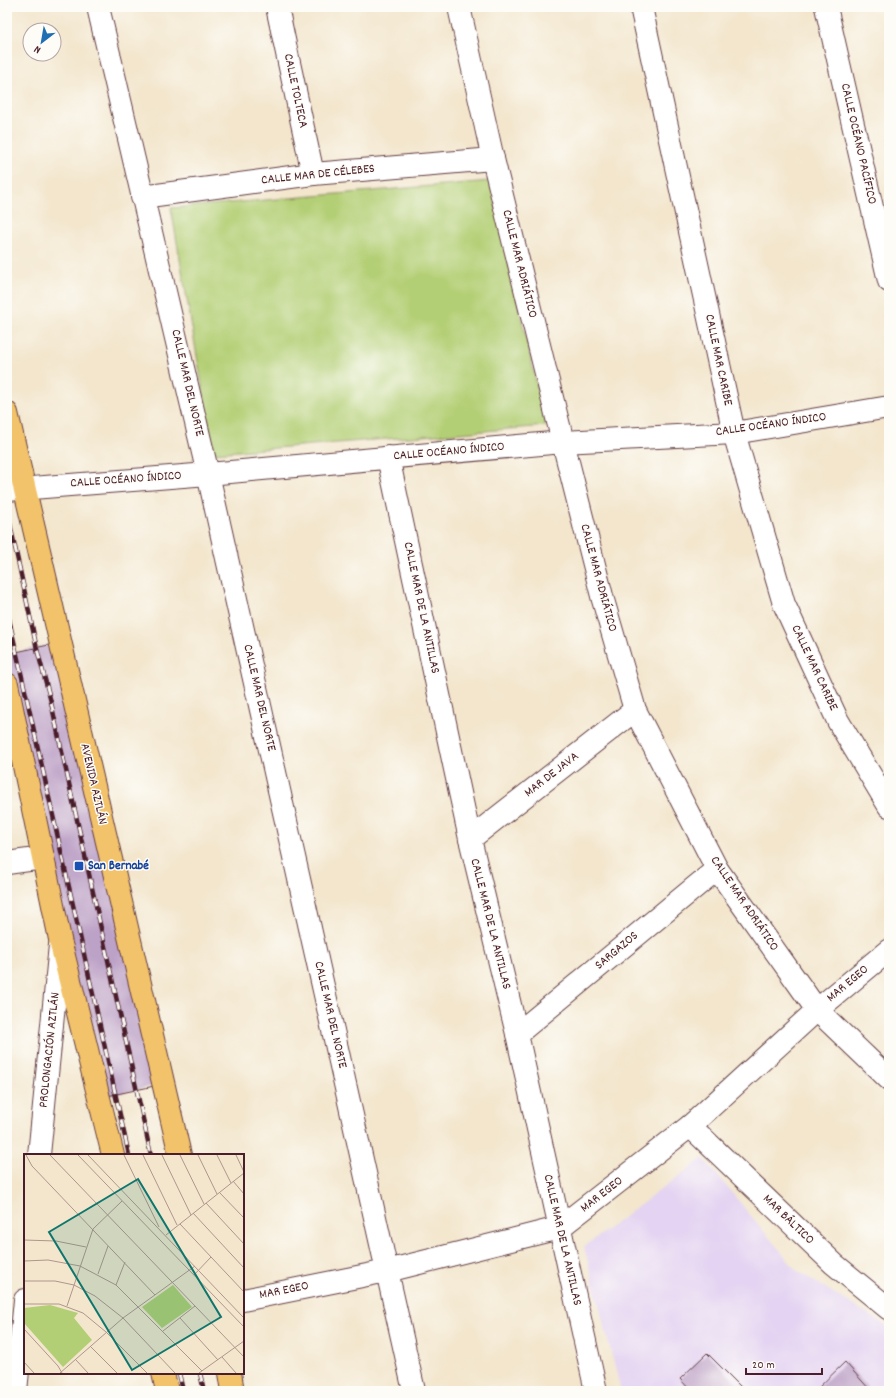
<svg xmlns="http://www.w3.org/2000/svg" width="896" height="1398" font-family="Dekko,sans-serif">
	<rect width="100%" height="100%" fill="#fdfcf7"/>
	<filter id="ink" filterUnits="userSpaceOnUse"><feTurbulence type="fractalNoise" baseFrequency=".025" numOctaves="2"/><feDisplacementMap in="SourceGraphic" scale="8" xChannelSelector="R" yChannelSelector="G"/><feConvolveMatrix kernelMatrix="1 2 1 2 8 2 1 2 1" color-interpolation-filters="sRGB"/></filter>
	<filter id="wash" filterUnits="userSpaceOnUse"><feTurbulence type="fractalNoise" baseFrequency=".012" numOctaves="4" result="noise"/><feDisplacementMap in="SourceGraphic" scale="16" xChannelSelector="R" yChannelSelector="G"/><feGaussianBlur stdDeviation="0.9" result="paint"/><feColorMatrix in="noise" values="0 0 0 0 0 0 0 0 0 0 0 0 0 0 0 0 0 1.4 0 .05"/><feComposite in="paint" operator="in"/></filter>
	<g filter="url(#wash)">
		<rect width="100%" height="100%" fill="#f3e6cd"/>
		<path fill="#e4d3f2" d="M703 1158 796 1270 889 1327V1391H621L584 1247Z"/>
		<path fill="#b3cf75" stroke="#7e7750" d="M490 181 546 426 214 453 171 208Z"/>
		<g id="blocks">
			<g fill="#bda2c7">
				<path d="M58 643 159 1085 93 1099 7 721V654Z"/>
				<path d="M707 1353 745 1391H691L680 1379Z"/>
				<path d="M845 1362 871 1391H815Z"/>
			</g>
		</g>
	</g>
	<g filter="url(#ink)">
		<use href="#blocks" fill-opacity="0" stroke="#633d43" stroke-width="1"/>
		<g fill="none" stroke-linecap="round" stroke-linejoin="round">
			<g stroke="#633d43" stroke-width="24">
				<g id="minor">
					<path d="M98 7 208 474 414 1391"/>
					<path d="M277 7 313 174"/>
					<path d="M459 7 493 159 563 442 603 600 635 710 717 869 817 1010 889 1079"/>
					<path d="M641 7 734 433 784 604 838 721 889 806"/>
					<path d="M826 7 889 281"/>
					<path d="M142 197 313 174 493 159"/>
					<path d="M388 457 470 839 517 1034 596 1391"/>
					<path d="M7 490 208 474 563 442 734 433 889 407"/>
					<path d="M470 839 635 710"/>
					<path d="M7 863 43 858"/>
					<path d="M517 1034 717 869"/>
					<path d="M690 1126 834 1264 889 1309"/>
					<path d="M39 1155 60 945"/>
					<path d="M243 1300 387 1271 559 1228 690 1126 817 1010 889 950"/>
					<path d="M16 1391 25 1300"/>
				</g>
			</g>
			<g stroke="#633d43" stroke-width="24">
				<g id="major">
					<path d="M7 413 180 1155"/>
					<path d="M7 684 61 944 113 1155"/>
					<path d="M163 1373 167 1391"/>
					<path d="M230 1373 233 1391"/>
				</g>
			</g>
			<use href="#minor" stroke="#fff" stroke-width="22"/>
			<use href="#major" stroke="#f2c36a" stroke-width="22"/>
			<g stroke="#4a1f2b" stroke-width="4.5">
				<g id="rail">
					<path d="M7 510 37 649 51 702 151 1155"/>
					<path d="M7 610 129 1155"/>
					<path d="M179 1373 183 1391"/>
					<path d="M200 1373 204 1391"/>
				</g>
			</g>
			<use href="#rail" stroke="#fdfcf7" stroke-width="3" stroke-dasharray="9" stroke-linecap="butt"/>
		</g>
	</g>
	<rect fill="#1a4fb4" stroke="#fdfcf7" stroke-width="1.5" x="74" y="861" width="10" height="10" rx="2"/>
	<g text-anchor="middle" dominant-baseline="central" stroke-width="3" stroke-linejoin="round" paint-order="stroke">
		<g font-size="13" fill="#4a1f2b" stroke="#fdfcf7">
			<text transform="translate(295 91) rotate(78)">CALLE TOLTECA</text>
			<text transform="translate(858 144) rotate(77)">CALLE OCÉANO PACÍFICO</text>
			<text transform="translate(318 175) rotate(-6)">CALLE MAR DE CÉLEBES</text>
			<text transform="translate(519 264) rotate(76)">CALLE MAR ADRIÁTICO</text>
			<text transform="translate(718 360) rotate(78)">CALLE MAR CARIBE</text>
			<text transform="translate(187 383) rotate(77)">CALLE MAR DEL NORTE</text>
			<text transform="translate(771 425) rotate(-8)">CALLE OCÉANO ÍNDICO</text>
			<text transform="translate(449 452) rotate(-5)">CALLE OCÉANO ÍNDICO</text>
			<text transform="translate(126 480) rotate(-4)">CALLE OCÉANO ÍNDICO</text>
			<text transform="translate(598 578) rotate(75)">CALLE MAR ADRIÁTICO</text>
			<text transform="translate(421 608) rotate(78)">CALLE MAR DE LA ANTILLAS</text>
			<text transform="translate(814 668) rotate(65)">CALLE MAR CARIBE</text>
			<text transform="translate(259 698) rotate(77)">CALLE MAR DEL NORTE</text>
			<text transform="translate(552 775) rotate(-38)">MAR DE JAVA</text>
			<text transform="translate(93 784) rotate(77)">AVENIDA AZTLÁN</text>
			<text transform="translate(744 904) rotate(56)">CALLE MAR ADRIÁTICO</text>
			<text transform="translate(490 924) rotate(76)">CALLE MAR DE LA ANTILLAS</text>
			<text transform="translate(617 951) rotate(-40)">SARGAZOS</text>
			<text transform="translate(848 984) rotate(-40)">MAR EGEO</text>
			<text transform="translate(330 1015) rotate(77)">CALLE MAR DEL NORTE</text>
			<text transform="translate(50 1050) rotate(-84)">PROLONGACIÓN AZTLÁN</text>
			<text transform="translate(602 1195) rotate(-38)">MAR EGEO</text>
			<text transform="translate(788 1220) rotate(44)">MAR BÁLTICO</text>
			<text transform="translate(562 1240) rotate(77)">CALLE MAR DE LA ANTILLAS</text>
			<text transform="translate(284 1291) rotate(-11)">MAR EGEO</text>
		</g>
		<g font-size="13" font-weight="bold" fill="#164399" stroke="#fdfcf7" text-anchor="start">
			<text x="88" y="866">San Bernabé</text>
		</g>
	</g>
	<g transform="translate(24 1154)">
		<rect width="220" height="220" fill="#f3e6cd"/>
		<path d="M149 131 168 153 138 174 118 153ZM26 151 54 159 50 164 68 186 39 213 0 169V154Z" fill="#b3cf75"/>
		<path fill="none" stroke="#af968c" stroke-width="1" d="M2 1 8 12 131 141M26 1 220 203M54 1 220 173M64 1 220 164M100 1 135 73M119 1 153 71M138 1 167 61M156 1 180 50M174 1 193 40M193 1 207 29M212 1 220 18M209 27 220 40M195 38 220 64M182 49 220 90M169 59 220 114M156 70 220 138M142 81 220 19M0 86 32 87 62 93M0 107 24 106 56 112 92 131 178 217M74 120 84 92M170 121 187 103M0 127H31L50 131 71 142 99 164 151 219M92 131 101 108M0 150H35L59 159 82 178 123 219M43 152 69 75 98 47M156 164 194 206M0 175 34 212 38 219M139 177 171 152M66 192 93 219M198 203 212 219M52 206 64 219M0 208 10 219M36 219 99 164 171 112M175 219 220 187"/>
		<path fill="#0f766e" fill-opacity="0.15" stroke="#0f766e" stroke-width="2" d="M114 25 197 163 108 216 25 78Z"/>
		<rect width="220" height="220" fill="none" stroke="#4a1f2b" stroke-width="2"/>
	</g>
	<rect width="896" height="1398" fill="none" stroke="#fdfcf7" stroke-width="24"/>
	<g transform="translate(42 42) rotate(211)"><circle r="19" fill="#fdfcf7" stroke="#b5a4a5"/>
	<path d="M0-3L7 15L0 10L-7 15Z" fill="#1f6fb2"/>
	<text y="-6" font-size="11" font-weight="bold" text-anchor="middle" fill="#4a1f2b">N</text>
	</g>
	<path d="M746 1368v6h76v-6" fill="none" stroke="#4a1f2b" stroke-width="2"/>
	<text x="752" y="1368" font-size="12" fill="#4a1f2b" stroke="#fdfcf7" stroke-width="3" paint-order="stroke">20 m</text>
</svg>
